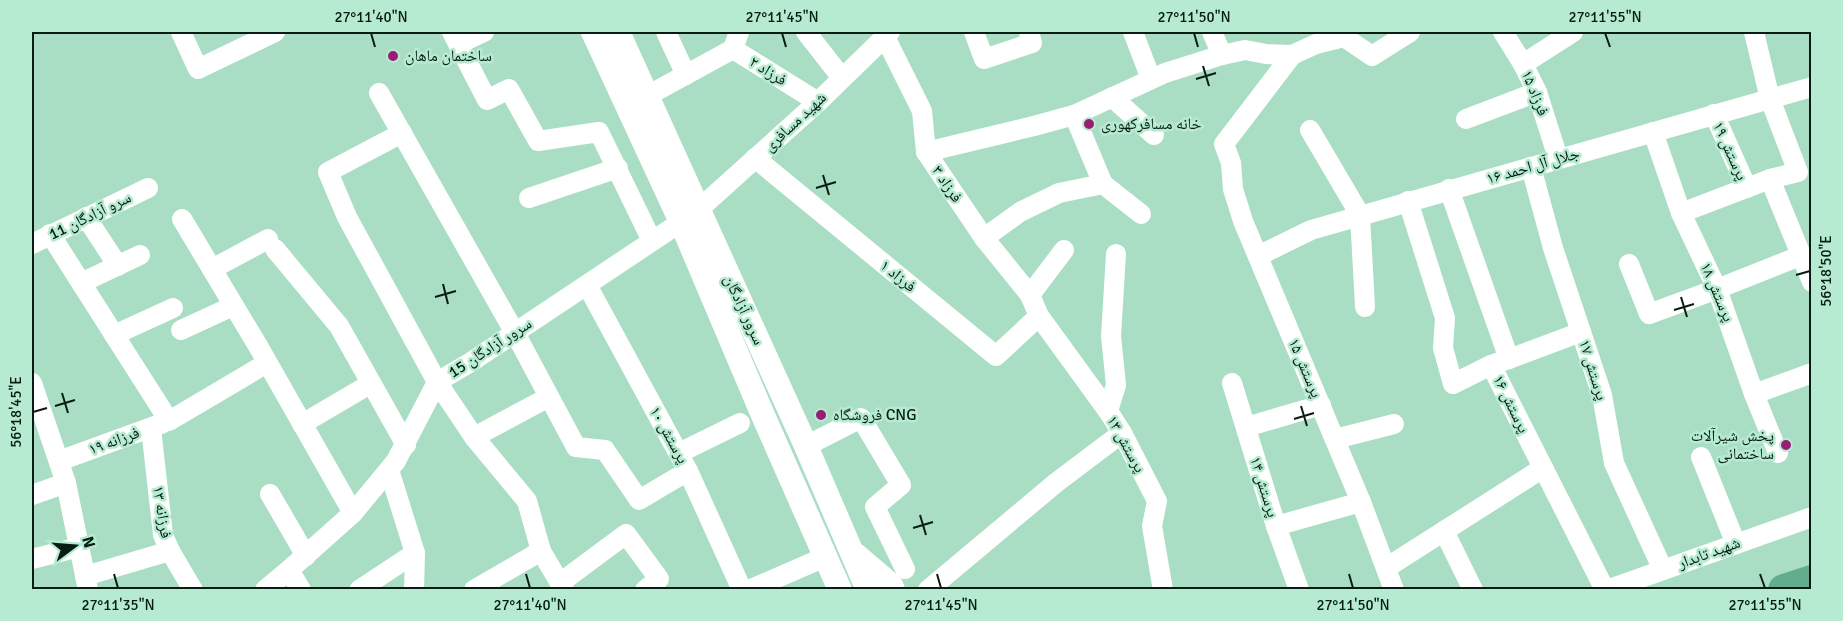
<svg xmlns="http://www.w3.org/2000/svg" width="1843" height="621" font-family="Signika,'Noto Naskh Arabic',sans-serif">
	<rect width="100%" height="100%" fill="#aadec4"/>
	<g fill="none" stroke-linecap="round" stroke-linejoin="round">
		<path stroke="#62ad8b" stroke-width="32" d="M1784 590 1812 581"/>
		<g stroke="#fff" stroke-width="20">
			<path d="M181 32 198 69 275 32"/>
			<path d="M452 32 487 100 509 89 538 141 599 132 652 241"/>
			<path d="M666 32 686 75"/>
			<path d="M739 32 733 49 818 102"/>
			<path d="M806 32 842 78"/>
			<path d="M974 32 984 59 1032 43 1029 32"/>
			<path d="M1133 32 1151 79"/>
			<path d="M1212 32 1222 55"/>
			<path d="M1503 32 1523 64 1537 92 1558 158"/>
			<path d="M885 37 922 111 926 152 984 238 1030 295 1039 316 1108 411 1122 433 1157 501 1152 526 1163 590"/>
			<path d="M458 44 484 32"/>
			<path d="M1292 55 1224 144 1231 163 1233 189 1243 221 1361 502 1394 590"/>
			<path d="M1523 64 1573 32"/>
			<path d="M379 93 515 333 576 447 605 450 639 500 688 471"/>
			<path d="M647 96 733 49"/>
			<path d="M1112 97 1154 135"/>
			<path d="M1714 114 1747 188"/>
			<path d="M1074 115 1103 184 1141 214"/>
			<path d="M1466 119 1537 92"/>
			<path d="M1310 130 1360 215 1365 307"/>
			<path d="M1653 132 1681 213 1717 289 1754 394 1778 453"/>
			<path d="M402 133 328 172 347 217 437 382 474 437 527 501 541 551 564 590"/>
			<path d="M926 152 1034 126 1074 115 1165 73 1222 55 1245 50 1266 54 1292 55 1316 44 1344 37 1372 56 1410 32"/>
			<path d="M755 158 996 356 1039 316"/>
			<path d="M1531 167 1553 248 1602 395 1614 463 1663 570"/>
			<path d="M1770 179 1812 282"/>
			<path d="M1449 189 1509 359 1491 365 1605 590"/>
			<path d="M529 198 618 168"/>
			<path d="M1408 201 1445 318 1443 348 1453 384 1491 365"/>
			<path d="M698 210 818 102 890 32"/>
			<path d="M1681 213 1770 179 1798 172 1770 99 1754 32"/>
			<path d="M86 217 118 266"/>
			<path d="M182 219 258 346 353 513"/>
			<path d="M50 234 169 421 267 363"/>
			<path d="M984 238 1020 212 1059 193 1103 184"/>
			<path d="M32 244 148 188"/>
			<path d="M275 249 339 326 406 445"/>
			<path d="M1258 256 1311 230 1812 87"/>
			<path d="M1629 264 1649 314 1717 289 1800 256"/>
			<path d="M212 269 268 239"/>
			<path d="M81 283 140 255"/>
			<path d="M587 285 688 471 742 590"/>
			<path d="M1030 295 1064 250"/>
			<path d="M181 330 233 306"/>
			<path d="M114 335 173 308"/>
			<path d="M1509 359 1581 332"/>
			<path d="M32 383 66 483 88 590"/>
			<path d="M1232 383 1276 526 1299 590"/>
			<path d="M1754 394 1812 373"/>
			<path d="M1108 411 1116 385 1111 336 1116 254"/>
			<path d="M302 424 370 384"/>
			<path d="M1246 427 1321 405"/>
			<path d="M151 428 163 535 170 551 193 590"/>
			<path d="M474 437 549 397"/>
			<path d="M1335 439 1394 424"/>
			<path d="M806 446 861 418 901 485 875 507 905 569"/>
			<path d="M679 453 740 423"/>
			<path d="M1701 457 1736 544"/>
			<path d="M59 461 163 423"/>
			<path d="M389 470 415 553 414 590"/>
			<path d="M270 494 306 556"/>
			<path d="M32 495 66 483"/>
			<path d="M1276 526 1361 502"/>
			<path d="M1444 531 1473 590"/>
			<path d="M32 559 79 547"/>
			<path d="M1386 568 1543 468"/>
			<path d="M289 570 301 590"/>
			<path d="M85 576 170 551"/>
			<path d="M560 583 626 534 659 579 645 590"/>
			<path d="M265 590 289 570 353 513 396 461 437 382 471 362 681 222"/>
			<path d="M359 590 415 553"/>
			<path d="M474 590 541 551"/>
			<path d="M749 590 825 557"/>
			<path d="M928 590 1057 482 1122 433"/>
			<path d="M1607 590 1812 517"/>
		</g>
		<g stroke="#fff" stroke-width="24">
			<path d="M593 32 681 222 762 413 840 590"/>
			<path d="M618 32 806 446 868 590"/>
			<path d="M856 555 891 585 893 590"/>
		</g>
	</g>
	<path fill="none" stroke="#081c13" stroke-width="2" d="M371 33 375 47M782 33 786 47M1194 33 1198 47M1605 33 1610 47M1203 66 1209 86M1196 79 1216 73M823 175 829 195M816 188 836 182M1796 275 1810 271M443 284 448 304M435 297 456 291M1681 297 1687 317M1674 310 1694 304M62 393 68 413M55 406 75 400M1301 406 1307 426M33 412 47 408M1294 419 1314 413M920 515 926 535M913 528 933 522M114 574 118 588M526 574 530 588M937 574 941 588M1349 574 1353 588M1760 574 1765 588"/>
	<g fill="#991d75" stroke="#b6ebd1" stroke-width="2">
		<circle cx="393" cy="56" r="6"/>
		<circle cx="1089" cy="124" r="6"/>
		<circle cx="821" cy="415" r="6"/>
		<circle cx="1786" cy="445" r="6"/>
	</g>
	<g text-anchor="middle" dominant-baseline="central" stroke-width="5" stroke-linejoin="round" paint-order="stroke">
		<g font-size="16" fill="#081c13" stroke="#b6ebd1" text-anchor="start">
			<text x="405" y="56">ساختمان ماهان</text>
			<text x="1101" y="124">خانه مسافرکهوری</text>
			<text x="833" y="415">فروشگاه CNG</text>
			<text x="1774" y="436" text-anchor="end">پخش شیرآلات<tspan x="1774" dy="18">ساختمانی</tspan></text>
		</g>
		<g font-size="16" fill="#081c13" stroke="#b6ebd1">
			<text transform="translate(768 71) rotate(32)">فرزاد ۲</text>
			<text transform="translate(1535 93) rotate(68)">فرزاد ۱۵</text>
			<text transform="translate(795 122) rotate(-43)">شهید مسافری</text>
			<text transform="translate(1730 151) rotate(66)">پرستش ۱۹</text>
			<text transform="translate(1533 166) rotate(-16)">جلال آل احمد ۱۶</text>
			<text transform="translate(947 184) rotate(56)">فرزاد ۳</text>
			<text transform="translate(90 216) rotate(-26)">سرو آزادگان 11</text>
			<text transform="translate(898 276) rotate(39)">فرزاد ۱</text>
			<text transform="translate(1717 292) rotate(67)">پرستش ۱۸</text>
			<text transform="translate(744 310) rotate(65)">سرور آزادگان</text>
			<text transform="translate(490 348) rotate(-33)">سرور آزادگان 15</text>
			<text transform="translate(1305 368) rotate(67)">پرستش ۱۵</text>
			<text transform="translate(1593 370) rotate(73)">پرستش ۱۷</text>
			<text transform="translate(1511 404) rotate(64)">پرستش ۱۶</text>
			<text transform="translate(669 435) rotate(61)">پرستش ۱۰</text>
			<text transform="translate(114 441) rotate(-20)">فرزانه ۱۹</text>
			<text transform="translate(1126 444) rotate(61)">پرستش ۱۳</text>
			<text transform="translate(1264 487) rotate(73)">پرستش ۱۴</text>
			<text transform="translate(162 512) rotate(81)">فرزانه ۱۳</text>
			<text transform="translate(1709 553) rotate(-20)">شهید تابدار</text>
		</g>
	</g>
	<rect width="1843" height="621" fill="none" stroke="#b6ebd1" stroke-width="66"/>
	<g transform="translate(75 546) rotate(74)" stroke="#b6ebd1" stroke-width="4.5" paint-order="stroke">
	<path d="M0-4.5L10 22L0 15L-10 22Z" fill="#081c13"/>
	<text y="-9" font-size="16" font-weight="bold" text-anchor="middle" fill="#081c13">N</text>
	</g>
	<rect x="33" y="33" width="1777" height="555" fill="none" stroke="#081c13" stroke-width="2"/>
	<g font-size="15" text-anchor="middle" fill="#081c13">
		<text x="371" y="22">27°11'40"N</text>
		<text x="782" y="22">27°11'45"N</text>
		<text x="1194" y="22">27°11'50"N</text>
		<text x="1605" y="22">27°11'55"N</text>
		<text transform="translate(1826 271) rotate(-90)" y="5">56°18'50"E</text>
		<text transform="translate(16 412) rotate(-90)" y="5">56°18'45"E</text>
		<text x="118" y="610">27°11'35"N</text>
		<text x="530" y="610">27°11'40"N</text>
		<text x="941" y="610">27°11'45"N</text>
		<text x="1353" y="610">27°11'50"N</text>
		<text x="1765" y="610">27°11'55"N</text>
	</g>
</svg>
